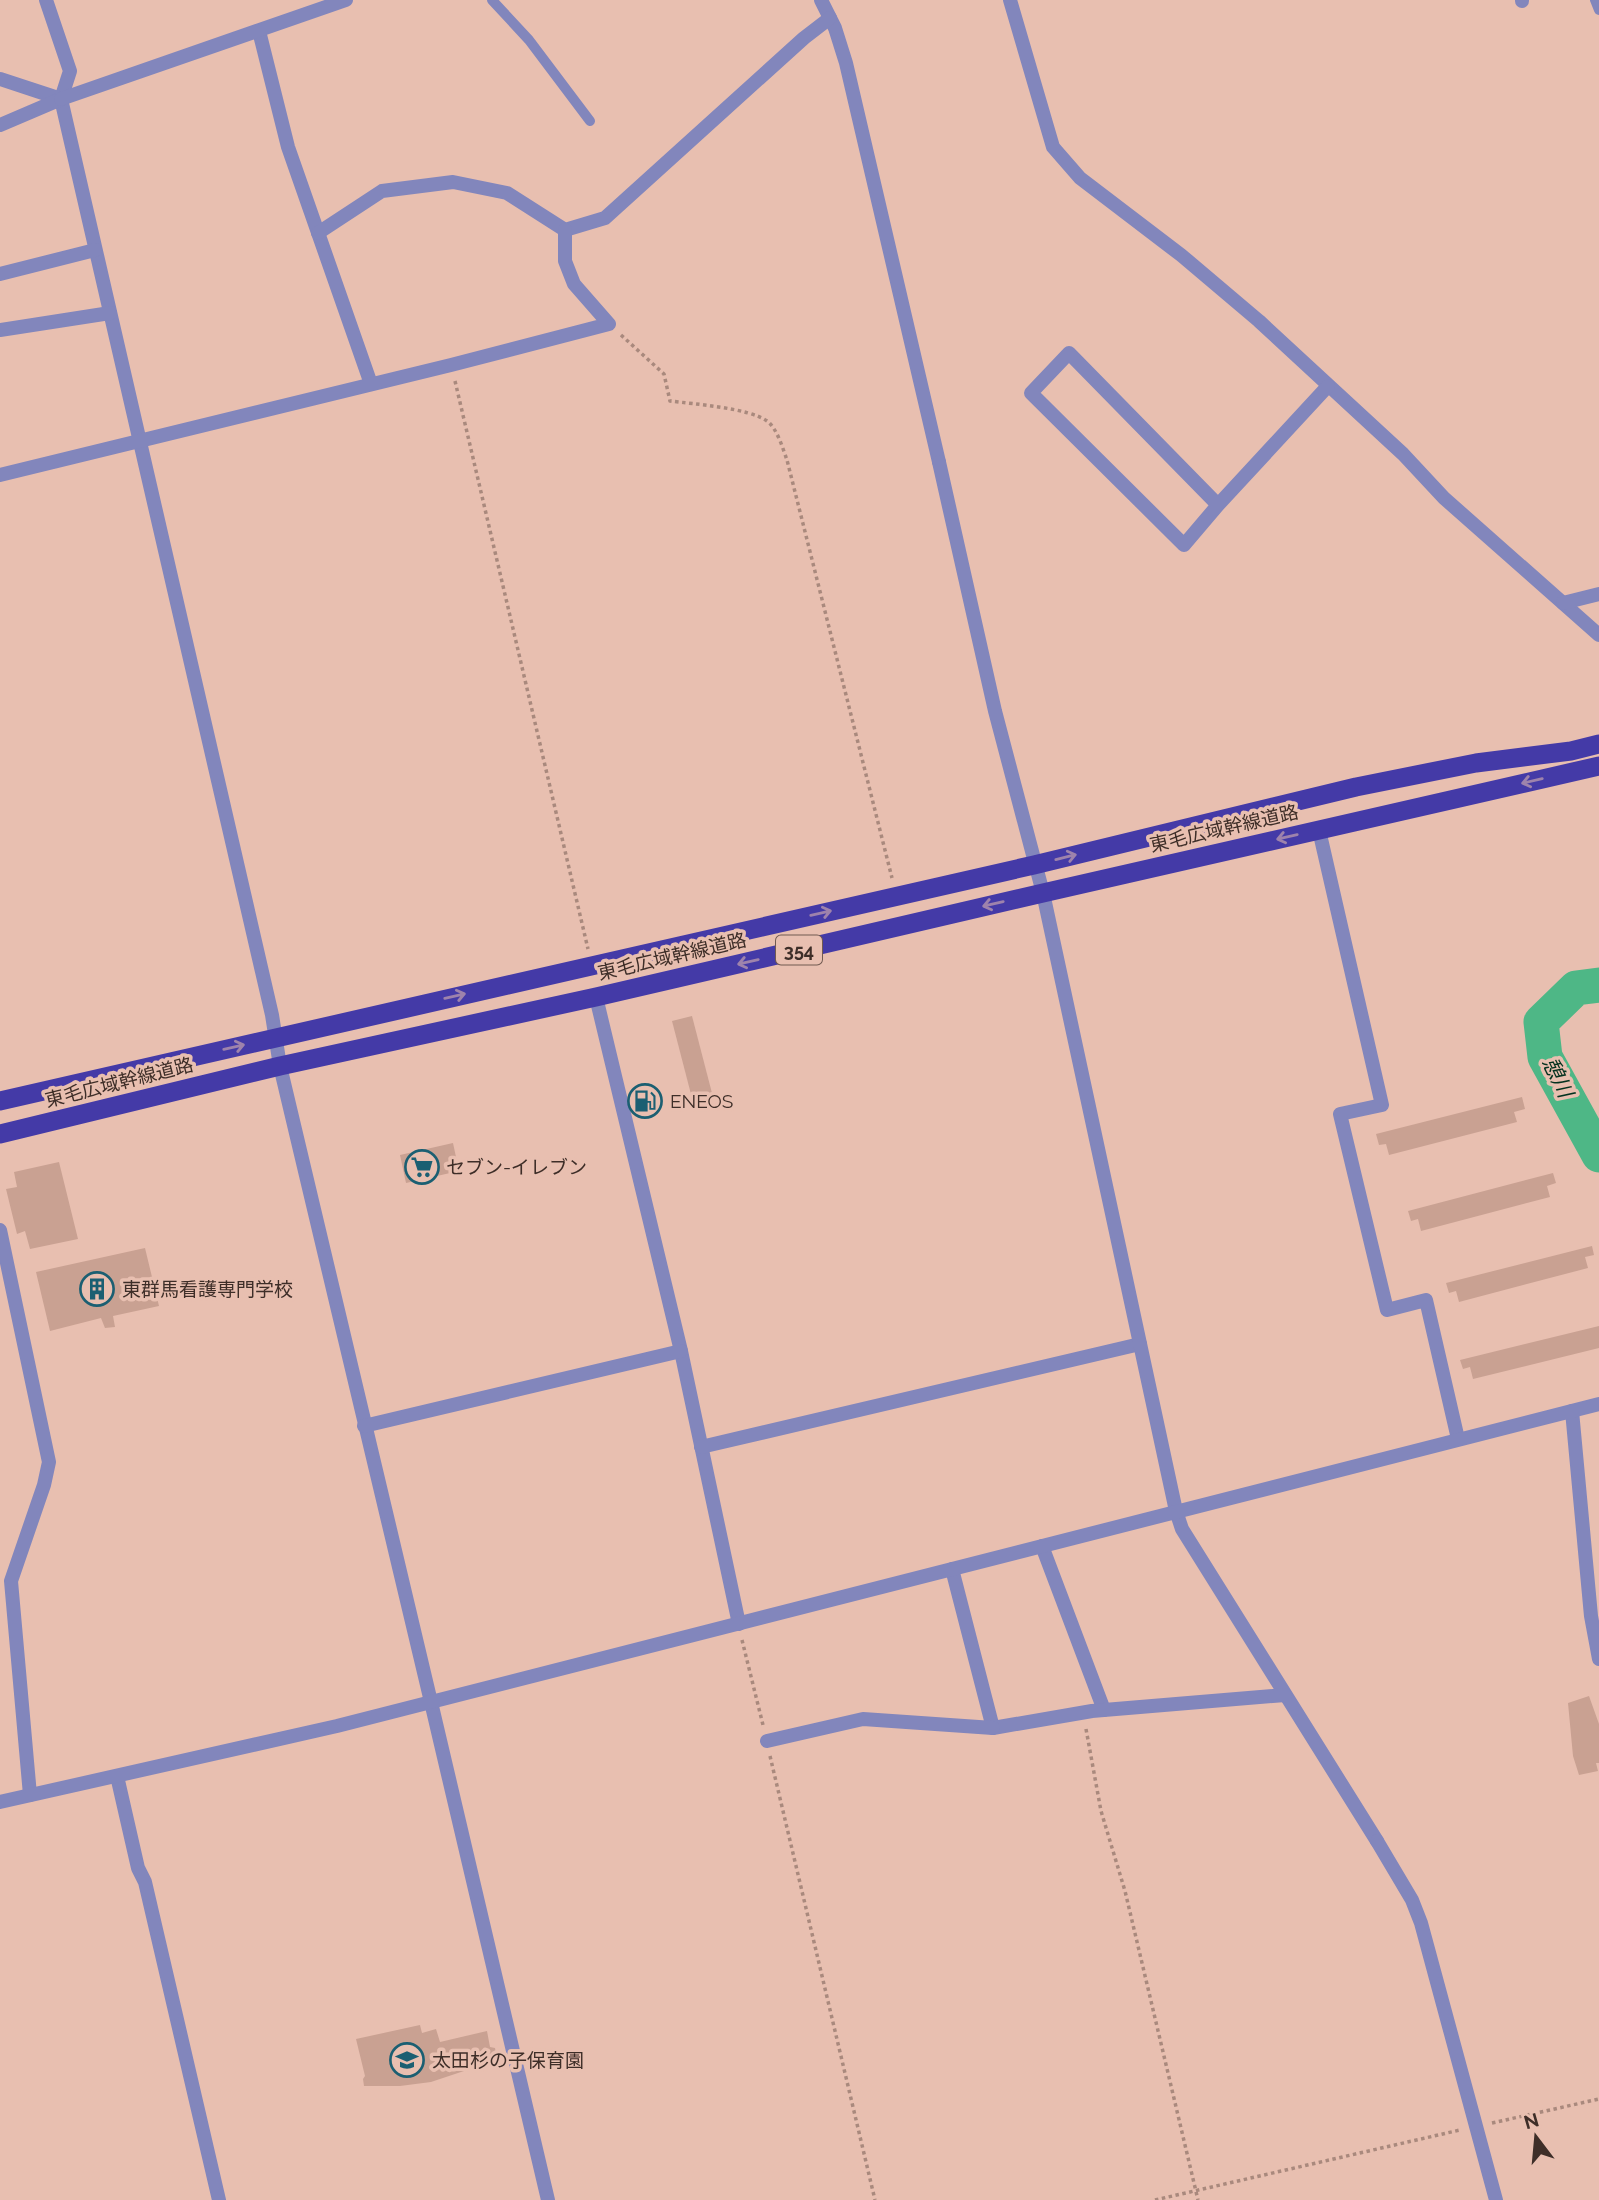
<svg xmlns="http://www.w3.org/2000/svg" width="1599" height="2200" font-family="Raleway,'Noto Sans JP',sans-serif">
	<rect width="100%" height="100%" fill="#e8bfb0"/>
	<g fill="none" stroke-linecap="round" stroke-linejoin="round">
		<path stroke="#4eb786" stroke-width="35" d="M1599 985 1576 988 1541 1022 1545 1057 1599 1155"/>
	</g>
	<g fill="#c9a192">
		<path d="M692 1016 713 1097 693 1102 672 1021Z"/>
		<path d="M1522 1097 1525 1109 1514 1112 1517 1122 1389 1155 1386 1144 1379 1145 1376 1134Z"/>
		<path d="M453 1143 459 1171 406 1183 400 1155Z"/>
		<path d="M59 1162 78 1239 30 1249 25 1231 17 1234 6 1189 17 1187 14 1172Z"/>
		<path d="M1553 1173 1556 1183 1547 1186 1550 1197 1421 1231 1418 1219 1411 1221 1408 1211Z"/>
		<path d="M1592 1246 1594 1255 1585 1257 1588 1268 1459 1302 1456 1291 1449 1293 1446 1283Z"/>
		<path d="M145 1248 159 1306 113 1316 115 1327 105 1328 101 1318 50 1331 36 1272Z"/>
		<path d="M1599 1326V1348L1473 1379 1470 1367 1463 1369 1460 1360Z"/>
		<path d="M1589 1696 1599 1724V1763H1596L1598 1771 1579 1775 1573 1756 1568 1703Z"/>
		<path d="M420 2025 422 2033 436 2029 440 2042 487 2031 490 2047 495 2048 496 2054 467 2070 431 2082 400 2086H364L363 2079 365 2076 356 2039Z"/>
	</g>
	<g fill="none" stroke-linecap="round" stroke-linejoin="round">
		<g stroke="#a9897d" stroke-width="3.5" stroke-dasharray="3.5 3.5" stroke-linecap="butt">
			<path d="M621 335 664 374 670 401C694 404 749 408 767 421 777 428 783 449 787 460L892 878"/>
			<path d="M455 381 588 949"/>
			<path d="M742 1640 763 1725"/>
			<path d="M1086 1729 1101 1811 1125 1891 1198 2200"/>
			<path d="M770 1756 875 2200"/>
			<path d="M1492 2123 1599 2099"/>
			<path d="M1155 2200 1460 2130"/>
		</g>
		<g stroke="#8286bc" stroke-width="10">
			<path d="M492 0 529 40 590 121"/>
			<path d="M1595 0 1599 10"/>
		</g>
		<g stroke="#8286bc" stroke-width="14">
			<path d="M46 0 70 71 61 99 272 1015 280 1066 431 1702"/>
			<path d="M821 0 835 28 846 63 939 462"/>
			<path d="M1010 0 1053 147 1080 178 1181 255 1259 321 1403 454 1444 498 1599 635"/>
			<path d="M1522 0V1"/>
			<path d="M259 31 288 147 371 384"/>
			<path d="M0 79 61 99"/>
			<path d="M0 125 61 99"/>
			<path d="M318 233 382 191 453 182 507 193 565 230 605 218 804 38 830 18"/>
			<path d="M0 274 95 250"/>
			<path d="M0 330 110 313"/>
			<path d="M0 475 451 365 609 324 574 284 565 261V230"/>
			<path d="M1218 505 1069 353 1031 393 1184 545 1218 505 1328 386"/>
			<path d="M1563 603 1599 594"/>
			<path d="M1319 830 1382 1105 1340 1114 1387 1310 1426 1300 1458 1439"/>
			<path d="M596 997 681 1351 739 1624"/>
			<path d="M0 1230 49 1462 44 1485 11 1581 30 1795"/>
			<path d="M364 1426 681 1351"/>
			<path d="M701 1447 1140 1344"/>
			<path d="M1176 1511 1182 1529 1377 1841"/>
			<path d="M1042 1546 1104 1710"/>
			<path d="M952 1569 993 1728 1092 1711 1285 1695"/>
			<path d="M767 1741 863 1719 993 1728"/>
			<path d="M117 1776 138 1868 145 1882 219 2200"/>
		</g>
		<g stroke="#8286bc" stroke-width="14">
			<path d="M61 99 346 0"/>
			<path d="M939 462 995 711 1043 893 1176 1511"/>
			<path d="M1572 1411 1591 1616 1599 1659"/>
			<path d="M431 1702 548 2200"/>
			<path d="M0 1802 337 1726 1599 1404"/>
			<path d="M1377 1841 1412 1900 1421 1923 1496 2200"/>
		</g>
		<g stroke="#443aa7" stroke-width="19">
			<path d="M0 1101 1034 865 1356 787 1476 763 1571 751 1599 744"/>
			<path d="M0 1134 280 1066 596 997 1043 893 1599 766"/>
		</g>
	</g>
	<defs><path id="oneway-shaft" d="M-6 0H5M1.5-3L5.5 0L1.5 3" fill="none" stroke-width="1.6" stroke-linecap="round" stroke-linejoin="round" transform="scale(1.75)"/></defs>
	<g stroke="#9e83ac">
		<use href="#oneway-shaft" transform="translate(1532 781) rotate(167)"/>
		<use href="#oneway-shaft" transform="translate(1287 837) rotate(167)"/>
		<use href="#oneway-shaft" transform="translate(1066 857) rotate(-14)"/>
		<use href="#oneway-shaft" transform="translate(993 904) rotate(167)"/>
		<use href="#oneway-shaft" transform="translate(821 913) rotate(-13)"/>
		<use href="#oneway-shaft" transform="translate(748 962) rotate(167)"/>
		<use href="#oneway-shaft" transform="translate(455 996) rotate(-13)"/>
		<use href="#oneway-shaft" transform="translate(234 1047) rotate(-13)"/>
	</g>
	<defs>
		<g id="fuel-ring" transform="scale(1.75)"><circle r="9.5" fill="#e8bfb0" stroke="#1b5f72" stroke-width="1.5"/><path d="M-5.5-6h7V0h2V4h1.3V-2.5L3-4.5l.8-.8L6-3V5H2.5V1h-1V6h-7ZM-4.2-4.7v3.2H.2V-4.7Z" fill="#1b5f72"/></g>
		<g id="supermarket-ring" transform="scale(1.75)"><circle r="9.5" fill="#e8bfb0" stroke="#1b5f72" stroke-width="1.5"/><path d="M-6-5.5h2.5l.6 2H6L4.5 2H-2.5L-4.4-4H-6ZM-1.5 3.2a1.3 1.3 0 1 0 .1 0ZM3 3.2a1.3 1.3 0 1 0 .1 0Z" fill="#1b5f72"/></g>
		<g id="building-ring" transform="scale(1.75)"><circle r="9.5" fill="#e8bfb0" stroke="#1b5f72" stroke-width="1.5"/><path d="M-4-6H4V6H1V3H-1V6H-4ZM-2.5-4.3h1.7v1.8h-1.7ZM.8-4.3h1.7v1.8H.8ZM-2.5-1h1.7V.8h-1.7ZM.8-1h1.7V.8H.8Z" fill="#1b5f72"/></g>
		<g id="school-ring" transform="scale(1.75)"><circle r="9.5" fill="#e8bfb0" stroke="#1b5f72" stroke-width="1.5"/><path d="M0-5L7-2L0 1L-7-2ZM-4 1L0 2.5L4 1V4Q0 6-4 4Z" fill="#1b5f72"/></g>
	</defs>
	<g fill-rule="evenodd">
		<use href="#fuel-ring" x="645" y="1101"/>
		<use href="#supermarket-ring" x="422" y="1167"/>
		<use href="#building-ring" x="97" y="1289"/>
		<use href="#school-ring" x="407" y="2060"/>
	</g>
	<g text-anchor="middle" dominant-baseline="central" stroke-width="7" stroke-linejoin="round" paint-order="stroke">
		<rect fill="#e8bfb0" stroke="#715a51" stroke-width="2" x="776" y="935.5" width="46" height="29" rx="5"/>
		<g font-size="18" font-weight="bold" fill="#3e2e28">
			<text x="799" y="950">354</text>
		</g>
		<g font-size="19" fill="#3e2e28" stroke="#e8bfb0">
			<text transform="translate(1224 828) rotate(-13)">東毛広域幹線道路</text>
			<text transform="translate(672 956) rotate(-13)">東毛広域幹線道路</text>
			<text transform="translate(119 1082) rotate(-14)">東毛広域幹線道路</text>
		</g>
		<g font-size="19" fill="#3e2e28" stroke="#e8bfb0" text-anchor="start">
			<text x="670" y="1101">ENEOS</text>
			<text x="446" y="1167">セブン-イレブン</text>
			<text x="122" y="1289">東群馬看護専門学校</text>
			<text x="432" y="2060">太田杉の子保育園</text>
		</g>
		<g font-size="21" font-style="italic" fill="#03321f" stroke="#e8bfb0">
			<text transform="translate(1558 1077) rotate(64)">憩川</text>
		</g>
	</g>
	<g transform="translate(1536 2137) rotate(344)" stroke="#e8bfb0" stroke-width="5" paint-order="stroke">
	<path d="M0-5L12 26L0 18L-12 26Z" fill="#3e2e28"/>
	<text y="-10" font-size="19" font-weight="bold" text-anchor="middle" fill="#3e2e28">N</text>
	</g>
</svg>
